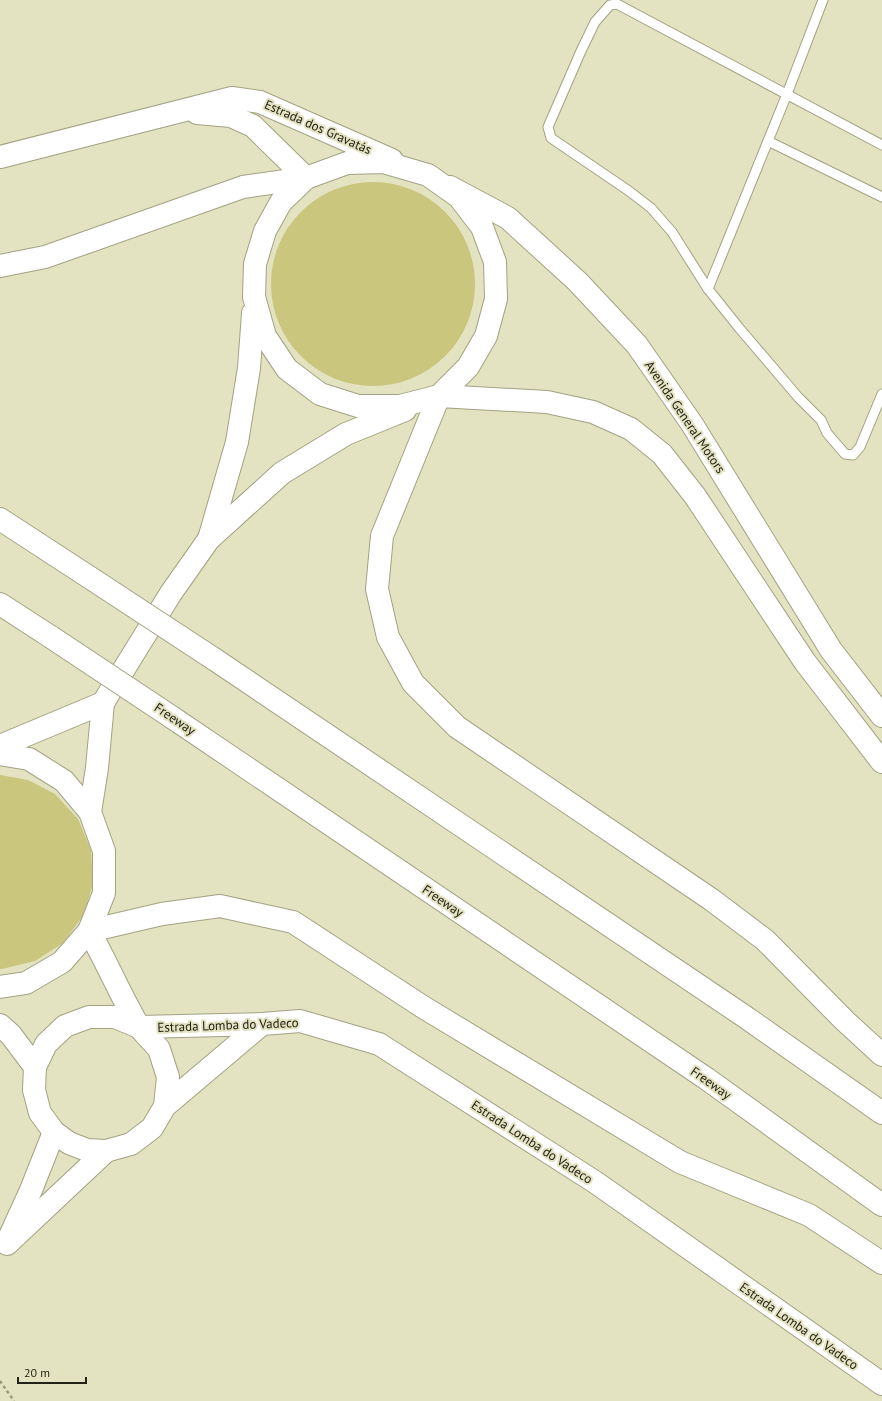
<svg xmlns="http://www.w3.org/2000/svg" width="882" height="1401" font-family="'PT Sans',sans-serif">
	<rect width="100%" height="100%" fill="#e3e2c1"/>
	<g fill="#cac67d">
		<circle cx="373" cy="284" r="102"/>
		<path d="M0 775 28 780 55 794 78 819 91 850 93 884 83 916 63 943 35 961 2 969H0Z"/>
	</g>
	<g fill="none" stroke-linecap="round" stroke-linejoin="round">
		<g stroke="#a3a283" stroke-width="11">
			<g id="service">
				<path d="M768 141 882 197"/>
				<path d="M882 145 617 4 610 5 595 22 581 51 548 127 551 138 629 191 651 208 672 232 708 289 740 329 798 397 821 420 827 433 845 454 853 455 860 447 882 394"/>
				<path d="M708 289 787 94 823 0"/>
			</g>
		</g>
		<g stroke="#a3a283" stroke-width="24">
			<g id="tertiary">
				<path d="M450 187 508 218 578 282 637 345 692 424 831 650 882 716"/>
				<path d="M439 396 547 402 593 412 631 429 662 454 695 496 805 662 882 762"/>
				<path d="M139 1027 262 1024 300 1021 379 1044 595 1182 882 1384"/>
				<path d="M165 1106 168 1077 159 1049 139 1027 115 1017H89L65 1026 46 1044 35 1067 34 1090 40 1113 54 1132 69 1143 87 1150 106 1151 131 1144 152 1128 165 1106 262 1024"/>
				<path d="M10 1236 31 1190 54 1132"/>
				<path d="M7 1244 106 1151"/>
			</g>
		</g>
		<g stroke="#a3a283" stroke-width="24">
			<g id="secondary">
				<path d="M197 113 231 116 253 126 306 178"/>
				<path d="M0 157 232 98 260 102 392 160"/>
				<path d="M383 162 428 175 459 197 482 227 495 262 496 299 486 336 468 367 439 396 400 406H358L320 394 287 369 265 336 254 297 255 264 265 231 281 202 306 178 347 163Z"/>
				<path d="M209 539 237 442 249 368 253 313"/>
				<path d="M0 746 103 703"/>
				<path d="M0 754 29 759 64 781 90 812 104 851V893L89 931 62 962 26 983 0 987"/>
				<path d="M90 812 97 768 103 703 171 593 209 539 282 473 346 434 405 410"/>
				<path d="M89 931C107 963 121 996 139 1027"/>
				<path d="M0 1025 11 1035 35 1067"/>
			</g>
		</g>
		<g stroke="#a3a283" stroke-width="24">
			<g id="motorway">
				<path d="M0 266 45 257 243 187 306 178"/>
				<path d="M439 396 382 536 377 589 388 637 413 683 457 727 712 900 765 940 845 1021 882 1055"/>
				<path d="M0 519 92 579"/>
				<path d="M0 604 51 637"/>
				<path d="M214 659 744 1016 882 1113"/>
				<path d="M173 718 707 1079 882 1205"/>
				<path d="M89 931 162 914 220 906 293 922 423 1007 680 1162 809 1215 882 1263"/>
			</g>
		</g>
		<path stroke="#9a9980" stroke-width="2.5" stroke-dasharray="3 3" stroke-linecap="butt" d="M0 1381 14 1401"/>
		<use href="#service" stroke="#fff" stroke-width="9"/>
		<use href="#tertiary" stroke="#fff" stroke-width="22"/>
		<use href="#secondary" stroke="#fff" stroke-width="22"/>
		<use href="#motorway" stroke="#fff" stroke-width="22"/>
		<g stroke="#a3a283" stroke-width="24" stroke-linecap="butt">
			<g id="motorway-bridge">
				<path d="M92 579 214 659"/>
				<path d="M51 637 173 718"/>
			</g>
		</g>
		<use href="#motorway-bridge" stroke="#fff" stroke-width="22"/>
	</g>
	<g text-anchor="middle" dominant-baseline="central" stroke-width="4" stroke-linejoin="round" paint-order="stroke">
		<g font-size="13" fill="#232216" stroke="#e3e2c1">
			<text transform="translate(318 127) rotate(24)">Estrada dos Gravatás</text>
			<text transform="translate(685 417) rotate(56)">Avenida General Motors</text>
			<text transform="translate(175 719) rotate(34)">Freeway</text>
			<text transform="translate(443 901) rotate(34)">Freeway</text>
			<text transform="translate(228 1025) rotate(-2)">Estrada Lomba do Vadeco</text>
			<text transform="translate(711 1083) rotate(35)">Freeway</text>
			<text transform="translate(532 1142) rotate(33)">Estrada Lomba do Vadeco</text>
			<text transform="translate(799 1326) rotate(35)">Estrada Lomba do Vadeco</text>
		</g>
	</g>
	<path d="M18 1377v6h68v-6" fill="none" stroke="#232216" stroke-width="2"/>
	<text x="24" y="1377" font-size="12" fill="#232216" stroke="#e3e2c1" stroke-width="3" paint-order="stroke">20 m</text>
</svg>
